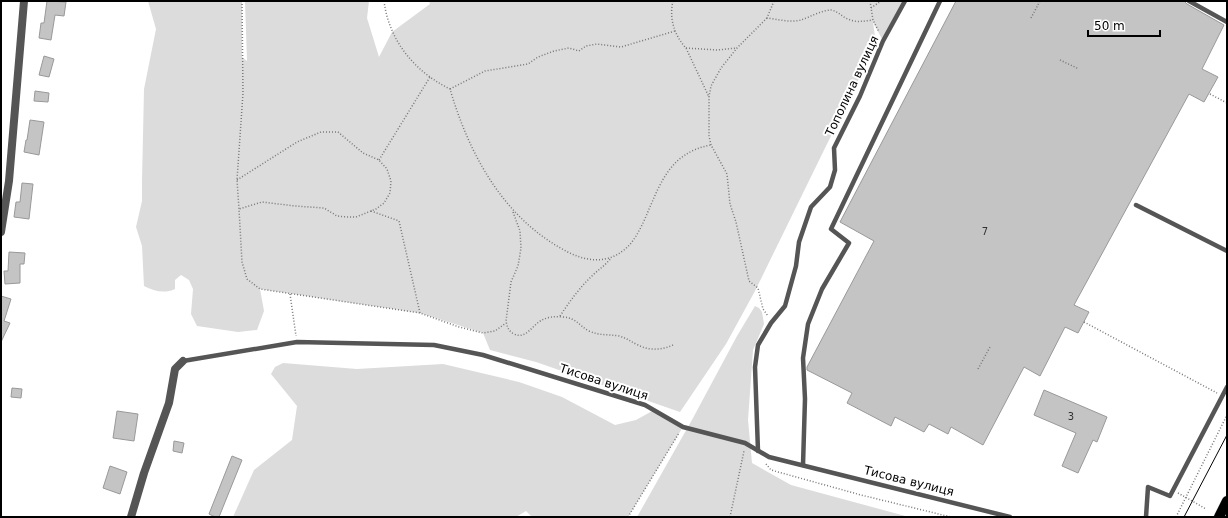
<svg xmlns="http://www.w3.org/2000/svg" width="1228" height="518" font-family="'DejaVu Sans',sans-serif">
	<rect width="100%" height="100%" fill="#fff"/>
	<g fill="#dcdcdc">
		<path d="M148 1H242V57L247 61 245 1H369L367 18 379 57 392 32 430 4 429 1H905L883 41 873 22 876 44 755 291 726 344 680 412 536 362 490 350 483 333 420 313 260 289 264 311 257 330 238 332 197 326 191 314 193 289 189 280 181 275 175 280V289C164 294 154 291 144 286L142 246 136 227 142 201V181L144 89 156 29Z"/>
		<path d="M755 306 759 308 762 312 764 324 753 350 748 420 752 463 791 485 909 517H637L693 418 737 336Z"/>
		<path d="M283 363 357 369 443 364 519 382 562 397 615 425 636 420 654 410 683 427 628 517H532L526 511 516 517H233L254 470 292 440 297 406 271 374 275 367Z"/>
	</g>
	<g fill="#c4c4c4" stroke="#999">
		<path d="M47 1 66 2 64 16 55 15 51 40 39 38 41 23H44Z"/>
		<path d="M956 1H1184L1187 4 1224 25 1202 69 1218 77 1204 102 1189 94 1074 305 1089 312 1078 333 1065 327 1040 376 1024 367 983 445 951 427 948 434 929 424 924 432 895 417 891 426 847 403 852 393 807 370V367L874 241 840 222Z"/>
		<path d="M44 56 54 59 49 77 39 75Z"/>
		<path d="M35 91 49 93 48 102 34 101Z"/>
		<path d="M30 120 44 122 39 155 24 152 26 140H27Z"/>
		<path d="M22 183 33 184 29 219 14 217 16 202H20Z"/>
		<path d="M9 252 25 253 24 264H20V283L5 284 4 271H8Z"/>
		<path d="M1 296 11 299 4 321 10 323 1 342Z"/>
		<path d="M12 388 22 389 21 398 11 397Z"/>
		<path d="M1044 390 1107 417 1097 442 1093 440 1078 473 1062 466 1076 433 1034 415Z"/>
		<path d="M117 411 138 414 134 441 113 438Z"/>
		<path d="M174 441 184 443 182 453 173 451Z"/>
		<path d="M232 456 242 460 219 517H215L209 514Z"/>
		<path d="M110 466 127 472 120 494 103 488Z"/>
	</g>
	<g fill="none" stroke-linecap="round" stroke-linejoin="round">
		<g stroke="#dbdbdb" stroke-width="11">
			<path id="primary" d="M1219 517 1227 501"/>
		</g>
		<g stroke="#777" stroke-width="1.5" stroke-dasharray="1 2" stroke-linecap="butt">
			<path d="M242 1 243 93 237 180 239 209 242 262 247 279 260 289 420 313 459 327 483 333 495 331 506 323"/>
			<path d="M384 1C389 41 415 72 450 89 469 154 503 217 564 250 584 261 605 265 624 250 633 243 638 233 643 223 659 188 667 153 711 145"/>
			<path d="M673 1C669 18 674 35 686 48L709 97"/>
			<path d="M774 1 767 18C777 19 790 23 801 20 810 17 822 10 831 10 838 11 842 17 848 19 856 23 864 21 873 20"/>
			<path d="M870 1 873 20 879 32"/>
			<path d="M871 8 881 1"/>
			<path d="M767 18 737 48 721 68 711 86 709 97V136L711 145 727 174 730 204 736 222 749 281 758 288 763 309 768 316"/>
			<path d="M1031 18 1040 1"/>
			<path d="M686 48 717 50 737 48"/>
			<path d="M1060 60 1079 69"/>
			<path d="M450 89 485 71 528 64 538 57 554 51 569 48 579 51 586 46 597 44 621 47 675 31"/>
			<path d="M1210 94 1227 103"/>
			<path d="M379 160 430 77"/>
			<path d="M237 180 297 142 321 132H338L363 153 379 160 387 169 391 181 390 193 384 203 376 209 356 217H347L337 216 324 208 295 206 262 202 239 209"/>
			<path d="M371 211 399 221 420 313"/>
			<path d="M513 212 520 231 521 248 518 266 511 282 506 321C507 326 508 331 514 334 526 340 532 325 542 320 548 317 555 316 563 317 577 318 579 326 589 331 600 336 608 334 619 336 627 338 631 342 638 345 649 351 662 350 673 345"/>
			<path d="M290 294 296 336"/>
			<path d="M560 316C570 301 580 287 593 275 599 269 606 265 611 258"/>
			<path d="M1084 322 1217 393"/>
			<path d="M978 369 990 347"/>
			<path d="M766 464 771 470 861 495 951 517"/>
			<path d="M1178 493 1206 509"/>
			<path d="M628 517 679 433"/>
			<path d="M730 517 744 451"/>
			<path d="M1176 517 1227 415"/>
		</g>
		<g stroke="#555" stroke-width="4.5">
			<path d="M1189 1 1227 22"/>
			<path d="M1136 205 1227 251"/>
			<path d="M183 361 297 342 434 345 483 355 645 405 683 427 745 443 769 457 1010 517"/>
			<path d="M758 451 755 367 758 345 771 323 785 306 796 266 799 242 811 207 830 187 835 170 834 148 860 96 883 41 905 1"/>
			<path d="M803 465 805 399 803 358 808 324 822 289 849 243 831 229 940 1"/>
			<path d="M1146 517 1148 487 1170 496 1227 387"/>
		</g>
		<g stroke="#555" stroke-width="8">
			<path d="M1 232 9 181 24 1"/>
			<path d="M131 517 144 473 169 403 175 369 183 361"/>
		</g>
		<use href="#primary" stroke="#000" stroke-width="10"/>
		<path stroke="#000" stroke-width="1" d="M1184 517 1227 435"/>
	</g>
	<g text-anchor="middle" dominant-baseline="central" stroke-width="4" stroke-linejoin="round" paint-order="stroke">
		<g font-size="10" fill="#313131">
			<text x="985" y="231">7</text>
			<text x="1071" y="416">3</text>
		</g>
		<g font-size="12" fill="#000" stroke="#fff">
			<text transform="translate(852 86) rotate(-65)">Тополина вулиця</text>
			<text transform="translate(604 382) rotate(18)">Тисова вулиця</text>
			<text transform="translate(909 481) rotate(14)">Тисова вулиця</text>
		</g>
	</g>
	<rect width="1228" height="518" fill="none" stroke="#000000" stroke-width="4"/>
	<path d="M1088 30v6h72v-6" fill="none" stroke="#000000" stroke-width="2"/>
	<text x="1094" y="30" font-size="12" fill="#000000" stroke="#ffffff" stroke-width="3" paint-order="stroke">50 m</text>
</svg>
